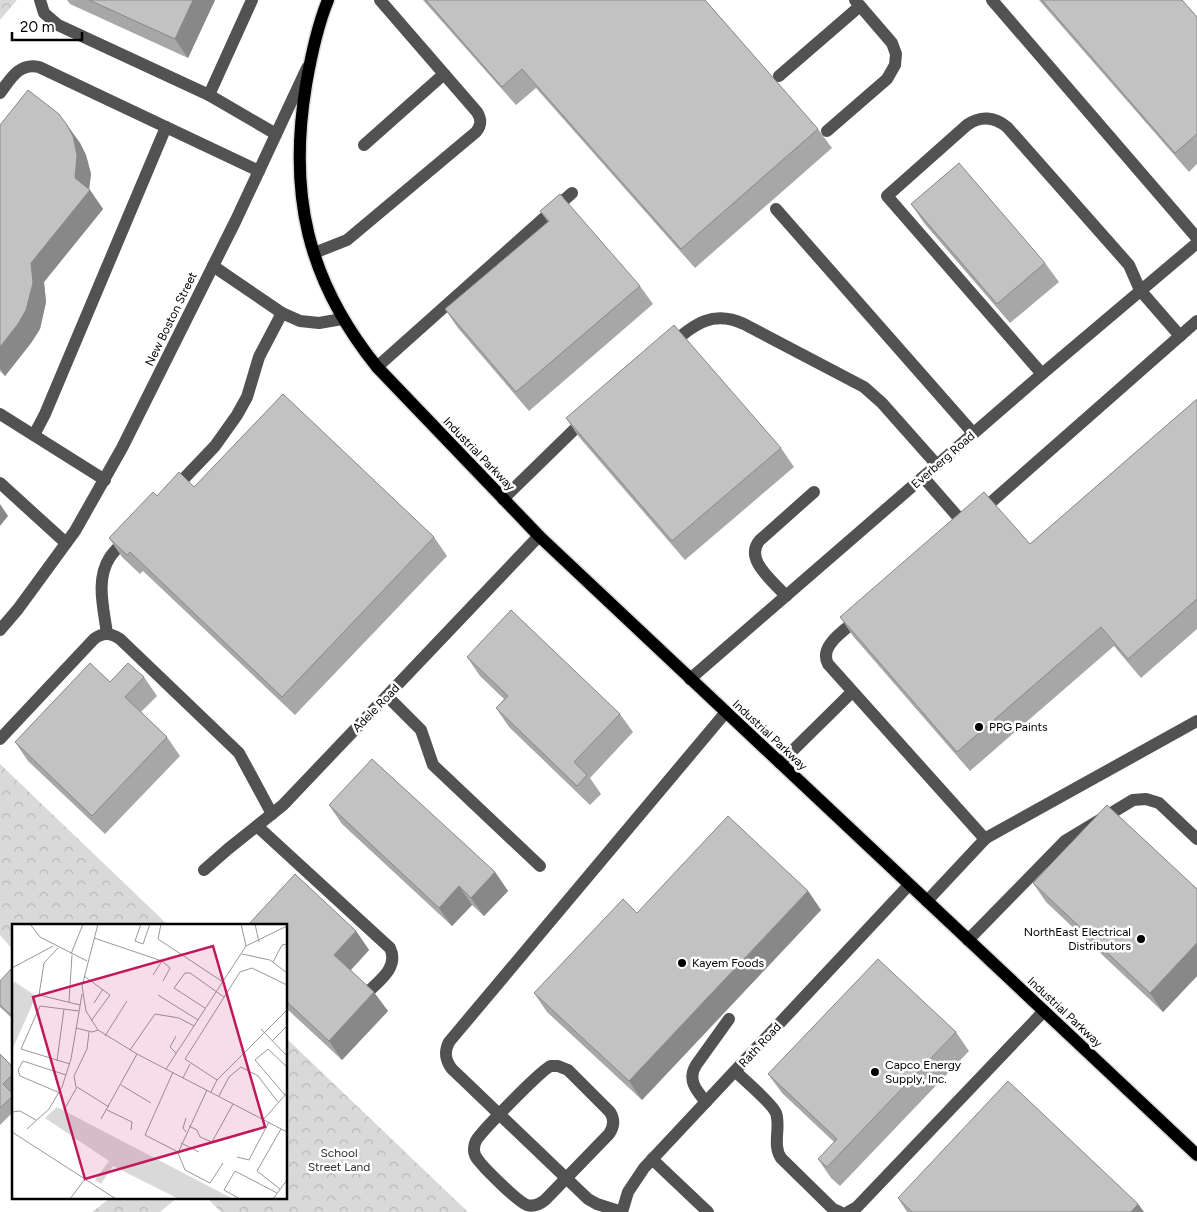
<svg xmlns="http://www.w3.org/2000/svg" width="1197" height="1212" font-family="Figtree,sans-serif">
	<defs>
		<pattern id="park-crowns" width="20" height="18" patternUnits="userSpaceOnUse" patternTransform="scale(1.25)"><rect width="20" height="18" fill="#d9d9d9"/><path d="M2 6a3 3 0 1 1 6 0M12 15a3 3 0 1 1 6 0" fill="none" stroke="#b8b8b8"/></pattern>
	</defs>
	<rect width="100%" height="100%" fill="#fff"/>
	<g fill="url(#park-crowns)">
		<path d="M0 0H17L0 20Z"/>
		<path d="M0 764 169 926H14V951L0 935Z"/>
		<path d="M286 1038 468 1212H221L207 1198H286Z"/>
		<path d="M110 1198H177L160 1212H92Z"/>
	</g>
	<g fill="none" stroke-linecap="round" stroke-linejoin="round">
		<g stroke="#dbdbdb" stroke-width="15">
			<path id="major" d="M328 0C317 27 311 56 306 85 288 194 307 280 377 367L539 536 1197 1155"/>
		</g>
		<g stroke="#525252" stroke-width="12">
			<path d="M40 0 44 13 58 25 209 95 276 134"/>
			<path d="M992 0 1197 238"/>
			<path d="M779 76 860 6"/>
			<path d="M0 93C10 80 19 62 39 67L259 171"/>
			<path d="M209 95 252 0"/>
			<path d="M827 131 887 79 895 65 896 54 892 43 855 0"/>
			<path d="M364 145 444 74"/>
			<path d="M776 209 973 433"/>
			<path d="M314 253 347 240 476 132C481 126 482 120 477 112L380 0"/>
			<path d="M213 266 282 313 300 321 319 323 342 319"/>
			<path d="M670 345C694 325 712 309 744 324L864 387 882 403 937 465"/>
			<path d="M377 367 572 193"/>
			<path d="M1042 374 887 196 967 125C981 115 995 117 1007 127L1129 265 1140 290 1180 336"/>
			<path d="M0 414 105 480"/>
			<path d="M34 435 45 414 166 127"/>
			<path d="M923 477 965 525"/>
			<path d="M0 483 66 543"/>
			<path d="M173 490 215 446 237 415 247 397 259 357 282 313"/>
			<path d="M503 499 585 419"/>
			<path d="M980 512 1197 321"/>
			<path d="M786 596C773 581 743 559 760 540L814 492"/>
			<path d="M860 617C847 629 818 645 828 664L985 839"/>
			<path d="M0 630 18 609 75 531 122 448 236 220 307 68"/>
			<path d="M107 634C104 609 95 580 110 557 115 550 122 543 129 537"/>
			<path d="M690 679 1042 374 1197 243"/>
			<path d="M387 696 421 730 433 765 540 866"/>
			<path d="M0 739 94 639C103 632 111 633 120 639L239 753 272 814"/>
			<path d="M780 763 852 692"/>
			<path d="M257 826 390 948C399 967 380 980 368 992"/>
			<path d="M204 870 228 849 283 805 539 536"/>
			<path d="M927 901 986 838 1197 721"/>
			<path d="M968 940 1065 841 1133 800 1146 799 1159 803 1197 839"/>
			<path d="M551 1066H558L568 1070 610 1112C615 1120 614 1127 609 1134L545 1200C540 1204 534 1207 527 1205 518 1202 485 1169 479 1161 476 1158 474 1154 474 1150 474 1146 475 1142 477 1139 485 1128 542 1069 551 1066Z"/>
			<path d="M735 1071C744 1080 772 1103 776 1113 781 1127 772 1145 781 1158L833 1209 840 1212"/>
			<path d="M706 1102C696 1090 687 1080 696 1065L729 1019"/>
			<path d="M652 1159 708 1212"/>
			<path d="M622 1212 597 1204 588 1199 452 1069C445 1060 444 1052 449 1042L726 712"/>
			<path d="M622 1212 628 1192 644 1168 909 885"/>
			<path d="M848 1212 857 1207 1044 1011"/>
		</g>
		<use href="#major" stroke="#000" stroke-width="12"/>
	</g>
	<g fill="#a7a7a7">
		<path d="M67 0H215L188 58 70 4Z"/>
		<path d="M423 0H705L818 129 832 148 695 268 536 88 516 105Z"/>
		<path d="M1039 0H1182L1197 17V164L1189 172Z"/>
		<path d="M0 125H67L80 143 86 155 91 174 89 189 103 209 44 282 46 302 40 329 31 343 5 376 0 371Z"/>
		<path d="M911 204 1045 263 1059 282 1010 323 924 223Z"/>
		<path d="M540 211 640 286 653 304 529 411 458 328 445 309 548 222Z"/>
		<path d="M1197 399V629L1141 678 1114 646 970 771 853 636 840 617 1030 544Z"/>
		<path d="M566 418 781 448 794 467 685 560 579 437Z"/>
		<path d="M194 487 434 537 447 556 295 715 143 571 140 574 122 557 109 538 157 496Z"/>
		<path d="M467 657 620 714 633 732 590 778 601 794 590 805 509 727 496 708 504 699 480 676Z"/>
		<path d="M144 677 157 696 141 712 167 737 180 756 105 834 28 761 15 742 110 682Z"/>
		<path d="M329 805 495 872 508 891 484 916 472 905 452 926 342 824Z"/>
		<path d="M1033 883 1197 889V976L1163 1012 1046 902Z"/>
		<path d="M808 891 821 910 642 1100 547 1012 534 993 637 913Z"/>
		<path d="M286 926 356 931 369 950 351 970 388 1011 342 1060 286 1008Z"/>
		<path d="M14 971V1020L0 1007V981Z"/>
		<path d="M956 1032 969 1051 840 1186 831 1178 818 1159 834 1142 782 1093 768 1074Z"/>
		<path d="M0 1054 14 1068V1090L12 1092 14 1094V1111L0 1125Z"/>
		<path d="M898 1198 1138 1204 1144 1212H907Z"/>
	</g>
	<g fill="#888">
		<path d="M193 0H215L188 58 175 39Z"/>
		<path d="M67 125 80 143 86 155 91 174 89 190H90L103 209 44 282 46 302 40 329 31 343 5 376 0 368V347L31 263 75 178Z"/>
		<path d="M0 504 8 516 0 526Z"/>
		<path d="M495 872 508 891 484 916 471 898Z"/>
		<path d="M459 886 472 905 452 926 439 908Z"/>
		<path d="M808 891 821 910 642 1100 629 1081Z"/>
		<path d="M356 931 369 950 347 974 334 955Z"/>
		<path d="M1197 943V976L1163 1012 1150 993Z"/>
		<path d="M374 992 388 1011 342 1060 329 1041Z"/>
		<path d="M1138 1204 1144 1212H1131Z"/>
	</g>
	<g fill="#c2c2c2" stroke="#888">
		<path d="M89 0H193L175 39Z"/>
		<path d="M426 0H705L818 129 681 249 522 69 502 87Z"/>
		<path d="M1042 0H1182L1197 17V134L1175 153Z"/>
		<path d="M28 90 59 114 67 125 73 136 77 155 75 178 90 190 31 263 33 283 26 310 18 324 0 347V125Z"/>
		<path d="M959 163 1045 263 997 304 911 204Z"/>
		<path d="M560 194 640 286 516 392 445 309 549 221 540 211Z"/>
		<path d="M674 325 781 448 672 541 566 418Z"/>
		<path d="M283 394 434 537 282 697 130 552 127 555 109 538 153 492 157 496 179 472 194 487Z"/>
		<path d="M1197 399V599L1128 659 1101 627 957 752 840 617 984 492 1030 544Z"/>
		<path d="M511 610 620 714 574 762 587 775 577 786 496 708 508 696 467 657Z"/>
		<path d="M90 663 110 682 128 663 144 677 125 697 167 737 92 816 15 742Z"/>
		<path d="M372 759 495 872 471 898 459 886 439 908 329 805Z"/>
		<path d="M1107 805 1197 889V943L1150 993 1033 883Z"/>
		<path d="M728 816 808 891 629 1081 534 993 623 899 637 913Z"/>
		<path d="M295 874 356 931 334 955 374 992 329 1041 286 1001V926H247Z"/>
		<path d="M878 959 956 1032 827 1167 818 1159 837 1139 768 1074Z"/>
		<path d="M11 969 14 971V1016L13 1017 0 1005V981Z"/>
		<path d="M0 1054 14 1068V1073L3 1084 14 1095 0 1108Z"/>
		<path d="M1008 1081 1138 1204 1131 1212H912L898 1198Z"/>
	</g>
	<g fill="#000" stroke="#fff" stroke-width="2">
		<circle cx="979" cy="727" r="5"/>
		<circle cx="1141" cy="939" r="5"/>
		<circle cx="682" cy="963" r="5"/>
		<circle cx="875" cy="1072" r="5"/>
	</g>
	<g text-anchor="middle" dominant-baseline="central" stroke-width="5" stroke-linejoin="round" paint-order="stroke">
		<g font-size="12" fill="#000" stroke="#fff">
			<text transform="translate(171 319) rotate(-64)">New Boston Street</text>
			<text transform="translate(479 454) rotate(46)">Industrial Parkway</text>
			<text transform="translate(943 460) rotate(-41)">Everberg Road</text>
			<text transform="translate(376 708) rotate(-46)">Adele Road</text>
			<text transform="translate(770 735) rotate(43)">Industrial Parkway</text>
			<text transform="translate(1065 1012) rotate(43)">Industrial Parkway</text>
			<text transform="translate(760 1045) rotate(-47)">Rath Road</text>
		</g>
		<g font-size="12" fill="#000" stroke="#fff" text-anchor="start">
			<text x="989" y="727">PPG Paints</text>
			<text x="1131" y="932" text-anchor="end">NorthEast Electrical<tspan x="1131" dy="14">Distributors</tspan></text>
			<text x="692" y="963">Kayem Foods</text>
			<text x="885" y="1065">Capco Energy<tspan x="885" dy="14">Supply, Inc.</tspan></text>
		</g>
		<g font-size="12" fill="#303030" stroke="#fff">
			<text x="339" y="1153">School<tspan x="339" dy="14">Street Land</tspan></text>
		</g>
	</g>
	<g transform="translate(12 924)">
		<rect width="275" height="275" fill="#fff"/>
		<path d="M3 58 24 72 0 126V59ZM45 183 204 266 221 275 165 274 101 242 89 260 83 256 97 237 33 194Z" fill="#d9d9d9"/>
		<path d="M0 76 13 81 0 108Z" fill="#d9d9d9"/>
		<path fill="none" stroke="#999" stroke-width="1" d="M18 0 28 13 75 37M86 0 70 62 74 87 86 106 125 130 275 208M129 0 123 17 131 20 138 0M149 0 146 15 211 58M229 0 234 22M243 0 247 18M82 14 150 37 158 44 151 57M234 22 275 2M46 24 32 39 27 71 68 81M59 30 71 0M230 30 258 36 275 49M261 38 270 21 275 20M0 44 41 22M141 51 150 37M72 52 98 71 79 97M146 71 186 96M57 78 60 31M82 79 91 65M193 84 162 64 173 49H178L212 73M64 104 80 108 86 106M249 105 275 132M93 112 115 77M164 112 158 123 164 129M260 117 275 102M118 126 143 90 167 94 182 102M45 137 52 85M58 140 9 125 28 82 67 87M154 145 234 22M161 148 133 211 166 228M171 154 178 140M205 156 173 135 228 48 240 44 275 61M109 161 139 179M64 163 62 152 75 125 77 108M195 166 166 229 173 246 198 259 211 239M199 168 205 156 275 86M48 169 8 152 6 146 11 137 54 151M273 171 243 136 256 125 275 143M207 172 217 153 229 143 246 152 266 178M52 186 65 163 97 183M95 186 120 198 119 206M0 188 8 187 24 196M174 194 171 204 174 208M89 195 125 130M252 195 274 170M177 202 185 206 188 213 200 218 221 180M15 205 37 185 50 163 59 135 70 70M0 208 104 275M169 219 187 228M225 233 237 236 257 198M268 265 245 247 269 205M58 275 73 255M228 275 212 266 223 247 265 269M261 275 275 256"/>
		<path fill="#c2185b" fill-opacity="0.15" stroke="#c2185b" stroke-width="2.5" d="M201 22 253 203 73 255 21 73Z"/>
		<rect width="275" height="275" fill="none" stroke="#000" stroke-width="2.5"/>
	</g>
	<path d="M12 32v8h70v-8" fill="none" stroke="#000000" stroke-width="2.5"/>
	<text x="20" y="32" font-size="15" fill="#000000" stroke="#ffffff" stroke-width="4" paint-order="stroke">20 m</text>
</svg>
